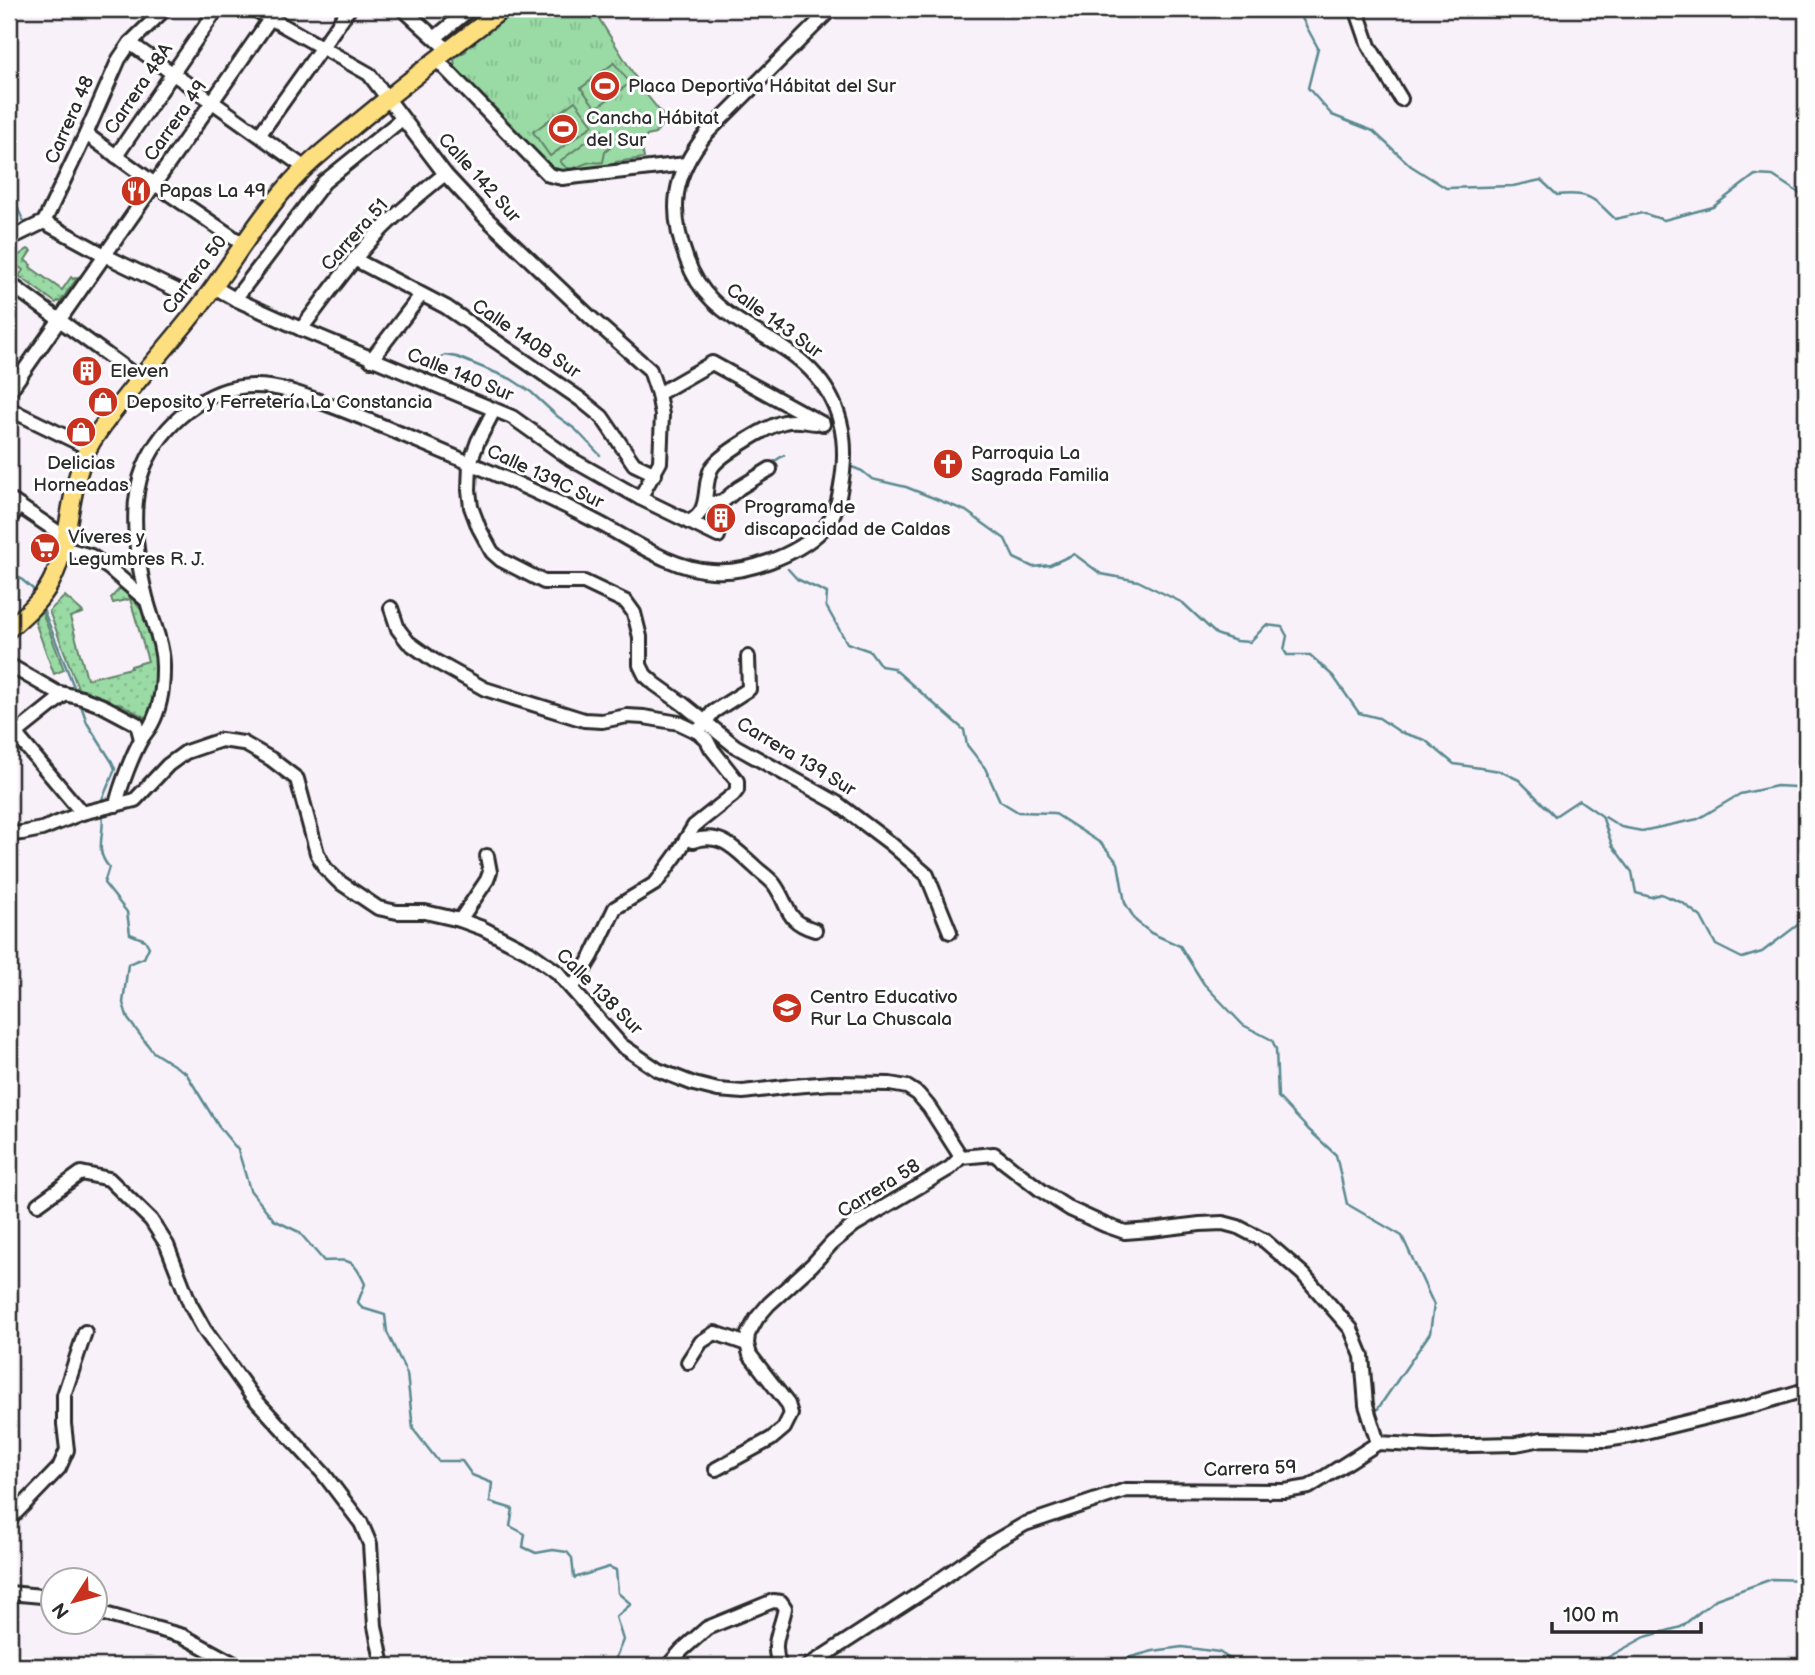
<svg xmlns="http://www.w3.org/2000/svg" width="1815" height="1675" font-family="'Balsamiq Sans',sans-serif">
	<defs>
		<pattern id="grass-dots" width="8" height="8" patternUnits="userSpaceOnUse" patternTransform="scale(1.75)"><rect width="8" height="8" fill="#99daa5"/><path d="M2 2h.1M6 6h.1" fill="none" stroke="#84bb8e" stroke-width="1.8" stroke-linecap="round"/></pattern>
		<pattern id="park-tufts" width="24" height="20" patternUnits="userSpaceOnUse" patternTransform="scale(1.75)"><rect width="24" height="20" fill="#99daa5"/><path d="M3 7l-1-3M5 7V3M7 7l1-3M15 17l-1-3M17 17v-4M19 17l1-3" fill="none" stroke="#84bb8e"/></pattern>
	</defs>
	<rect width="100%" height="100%" fill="#f9f1fa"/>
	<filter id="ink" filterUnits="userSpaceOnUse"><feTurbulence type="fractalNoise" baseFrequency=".0143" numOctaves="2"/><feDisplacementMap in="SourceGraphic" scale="14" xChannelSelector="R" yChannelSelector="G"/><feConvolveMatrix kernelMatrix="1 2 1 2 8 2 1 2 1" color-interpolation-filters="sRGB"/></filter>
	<g filter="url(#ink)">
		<g fill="url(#grass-dots)" stroke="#628268" stroke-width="2">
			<path d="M28 249 31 251 25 260 31 265 30 267 62 290 71 277 73 279 78 277 60 302 58 301 56 303 19 276 23 270 13 263 9 269V262Z"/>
			<path d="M122 586 146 616 151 628 160 676 149 715 146 718 118 703 102 704 81 696 49 611 65 596 82 611 83 613 70 617 87 679 131 668V666L148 661 130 599 113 603 111 598Z"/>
			<path d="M42 612 64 670 54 674 35 622 37 616Z"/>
		</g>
		<path fill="url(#park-tufts)" stroke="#628268" stroke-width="2" d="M515 9H593L646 94 666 119 655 134 647 136 641 143 644 158 616 162 613 166 555 174 549 168 551 167 549 165 455 67 454 60 456 57 466 51 469 42Z"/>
		<g fill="#99daa5" stroke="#628268" stroke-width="2">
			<path d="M614 63 630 83 596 108 581 88Z"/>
			<path d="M575 101 593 125 550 156 533 132Z"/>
			<path d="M602 130 613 145 605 152 603 162C599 163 595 162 591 162 579 164 570 176 560 161Z"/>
		</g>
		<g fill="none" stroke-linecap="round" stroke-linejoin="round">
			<g stroke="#59898f" stroke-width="2.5">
				<path d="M1297 9 1318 48 1308 88 1332 115 1373 131 1411 166 1446 188 1513 186 1541 180 1557 195C1589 192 1593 197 1615 219L1642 213 1664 220 1713 207 1755 175 1773 176 1799 193 1806 194"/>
				<path d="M9 142C14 173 8 199 27 226"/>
				<path d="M428 373 438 360 445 355 457 357 511 379 531 392 557 416 575 429 600 455"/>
				<path d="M769 465 784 455"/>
				<path d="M852 467 862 471 872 479 906 487 966 511 1005 539 1014 558 1033 567 1050 565 1074 554 1101 574 1138 581 1183 603 1216 634 1236 641 1250 642 1266 625 1282 627 1287 636 1284 650 1287 655H1310L1333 676 1359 713 1379 718 1400 732 1425 740 1454 764 1500 771 1519 780 1555 816 1579 800 1602 816 1612 845 1632 872 1636 893 1651 897 1661 894 1683 903 1701 917 1716 945 1742 958 1762 952 1799 924 1806 923"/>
				<path d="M9 569 33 589 36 595"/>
				<path d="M788 569 797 579 827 593 826 606 847 643 870 651 881 666 893 668 964 730 967 745 985 768 1000 801 1018 812 1054 813 1102 844 1118 863 1125 903 1136 921 1151 933 1180 946 1204 984 1243 1025 1272 1040 1276 1049 1278 1097 1308 1129 1336 1155 1347 1204 1402 1236 1434 1305 1430 1333 1377 1410"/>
				<path d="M41 604 76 692"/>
				<path d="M80 702 87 723 112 762 115 769 101 802"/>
				<path d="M102 812C106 834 93 849 109 867L104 883 127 912 130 934 145 940 149 947 144 958 128 964 123 1003 128 1019 153 1052 186 1073 219 1127 238 1150 250 1190 274 1220 299 1232 324 1261C350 1260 353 1258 365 1284L358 1302 362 1308 385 1315 387 1332 407 1374 413 1429 438 1461H462L472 1475 492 1483 490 1502 513 1509 510 1526 525 1534 523 1547 536 1553 553 1550 567 1552 572 1558 574 1578 609 1567 616 1570 618 1593 631 1604 616 1617 623 1640 616 1657V1666"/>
				<path d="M1605 817 1621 827 1642 831 1698 819 1740 794 1777 786 1795 787 1806 778"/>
				<path d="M1098 1666 1153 1651 1182 1647 1219 1652 1241 1666"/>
				<path d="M1592 1666 1645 1637 1681 1627 1716 1599 1772 1579 1806 1580"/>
			</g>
			<g stroke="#2b2b2b" stroke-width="18">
				<g id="minor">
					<path d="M254 9 369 74 445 174 485 217 590 317 650 370 658 394"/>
					<path d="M403 9 448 50"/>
					<path d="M1358 9V14L1369 46 1401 99"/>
					<path d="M436 37 470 9"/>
					<path d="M130 43 305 168"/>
					<path d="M436 59 549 175 562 178 686 164"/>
					<path d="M86 134 155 184 244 245"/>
					<path d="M260 134 349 9"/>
					<path d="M116 156 217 9"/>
					<path d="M44 222 112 259 178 291"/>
					<path d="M9 242 11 238 44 222 86 134 119 59 130 43 165 9"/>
					<path d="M354 259 446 307 580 399 602 417 634 464 655 474"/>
					<path d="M9 283 140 379"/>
					<path d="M214 287 235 299 301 329 512 417 571 459 640 498 718 536"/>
					<path d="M235 299 324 182 402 119"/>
					<path d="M301 329C325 298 348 264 376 235 397 213 421 193 445 174"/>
					<path d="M371 360 421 295"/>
					<path d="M9 392 277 9"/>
					<path d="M9 409 89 448"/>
					<path d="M494 410 478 441 470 463 469 490 471 507 479 528 492 552 501 560 544 582H584L626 602 634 613 640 637V665L645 675 655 684 683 704 735 746 837 803 890 843 927 875 950 932"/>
					<path d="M640 498 660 462 662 415 658 394 712 363 823 424"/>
					<path d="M9 499 65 537"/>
					<path d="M705 502 714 503 722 502 739 488 770 469"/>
					<path d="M9 520 19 506"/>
					<path d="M688 522C712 512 702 488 711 469 717 456 769 425 784 422 795 419 805 422 816 423"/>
					<path d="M63 548 91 556 109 568 147 601"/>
					<path d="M391 608 398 629 408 642 433 660 485 689 584 720 602 721 627 716 644 717 679 723 698 732 707 740 711 748 737 781V790L733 795 694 826 677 854 656 883 615 908 592 956 572 989"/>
					<path d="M9 665 56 692 82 698 103 706 137 724 141 739"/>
					<path d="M9 726 82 813"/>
					<path d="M700 729 713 712 749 689 748 657"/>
					<path d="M9 739 64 695"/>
					<path d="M116 805C120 787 133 753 142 738 145 733 149 729 151 725 160 709 163 688 163 670 164 646 153 624 147 601 137 561 128 505 144 467 162 424 207 386 254 386 279 386 301 394 324 403 354 414 383 426 413 439 474 465 536 490 595 521 631 539 670 569 712 571 746 574 797 555 822 530 838 515 840 493 843 472 849 419 829 378 785 349 761 333 733 321 712 300 701 289 692 274 687 260 668 210 673 175 706 134L831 9"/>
					<path d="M9 834 22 833 42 829 82 813 135 800 168 765 186 752 221 740 243 743 271 759 297 779 317 853 325 868 338 881 378 908 397 912H425L460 920 482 928 529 952 557 972 621 1045 658 1070 694 1084 718 1090 743 1092 793 1086 832 1083 890 1084 907 1087 918 1094 929 1107 961 1157"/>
					<path d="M687 838 693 841C721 831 735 849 754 866 760 872 768 877 774 884 790 906 784 921 815 930"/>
					<path d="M460 920 487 880 490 872 487 856"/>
					<path d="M38 1204 81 1173 109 1179 151 1220 167 1245 190 1304 204 1329 252 1396 323 1473 361 1523 370 1544 375 1626 383 1666"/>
					<path d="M688 1362 701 1342 715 1333 747 1344"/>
					<path d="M716 1469 771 1439 784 1428 791 1414 788 1404 750 1355 747 1344 748 1334 757 1318 769 1304 812 1265 832 1243 854 1225 950 1168 961 1157 994 1154 1042 1191 1070 1209 1105 1225 1125 1232 1151 1230 1200 1224 1223 1223 1238 1227 1265 1241 1303 1274 1351 1329 1362 1356 1366 1405 1378 1443"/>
					<path d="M9 1520 59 1468 67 1450 64 1424V1395L85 1332"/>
					<path d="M9 1593 42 1596 52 1599"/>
					<path d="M94 1611 183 1636 238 1666"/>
					<path d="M668 1666 682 1650 707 1628 773 1601 781 1602 785 1608C781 1630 770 1644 780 1666"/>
					<path d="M808 1666 930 1587 992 1543 1025 1524 1126 1490 1285 1491 1309 1487 1378 1443 1433 1446 1471 1445 1516 1444 1542 1439 1606 1440 1625 1437 1748 1407 1798 1392 1806 1391"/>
				</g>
			</g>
			<g stroke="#2b2b2b" stroke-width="21">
				<path id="major" d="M9 629C24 616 42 600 51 582 74 538 65 485 93 440 123 395 162 354 195 312 227 272 252 226 286 188 308 162 335 142 361 120 407 82 454 45 503 9"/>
			</g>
			<use href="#minor" stroke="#fff" stroke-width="12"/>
			<use href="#major" stroke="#fedf80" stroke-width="16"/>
		</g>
	</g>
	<defs>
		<g id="stadium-disc" transform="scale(1.575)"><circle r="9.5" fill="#c8321e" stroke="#fff"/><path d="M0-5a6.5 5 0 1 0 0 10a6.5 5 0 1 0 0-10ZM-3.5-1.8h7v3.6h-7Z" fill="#fff"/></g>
		<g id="restaurant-disc" transform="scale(1.575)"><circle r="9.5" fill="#c8321e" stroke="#fff"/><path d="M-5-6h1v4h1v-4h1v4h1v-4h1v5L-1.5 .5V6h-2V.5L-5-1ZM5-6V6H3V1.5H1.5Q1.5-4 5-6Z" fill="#fff"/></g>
		<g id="building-disc" transform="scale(1.575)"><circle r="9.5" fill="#c8321e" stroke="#fff"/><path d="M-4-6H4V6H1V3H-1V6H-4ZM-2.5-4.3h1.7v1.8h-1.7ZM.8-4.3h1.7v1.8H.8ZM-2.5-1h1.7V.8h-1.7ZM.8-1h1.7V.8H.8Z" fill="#fff"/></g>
		<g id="shop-disc" transform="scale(1.575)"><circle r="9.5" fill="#c8321e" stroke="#fff"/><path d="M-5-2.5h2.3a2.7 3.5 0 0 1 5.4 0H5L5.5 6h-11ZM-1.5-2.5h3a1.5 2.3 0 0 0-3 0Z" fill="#fff"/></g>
		<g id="church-disc" transform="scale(1.575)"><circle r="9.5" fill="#c8321e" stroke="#fff"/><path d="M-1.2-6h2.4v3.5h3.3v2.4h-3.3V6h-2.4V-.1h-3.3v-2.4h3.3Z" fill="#fff"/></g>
		<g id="supermarket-disc" transform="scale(1.575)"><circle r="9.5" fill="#c8321e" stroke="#fff"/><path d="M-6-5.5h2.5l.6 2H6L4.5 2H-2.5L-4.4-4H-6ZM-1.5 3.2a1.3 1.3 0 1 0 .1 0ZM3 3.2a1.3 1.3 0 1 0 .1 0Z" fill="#fff"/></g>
		<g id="school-disc" transform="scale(1.575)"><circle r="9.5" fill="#c8321e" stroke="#fff"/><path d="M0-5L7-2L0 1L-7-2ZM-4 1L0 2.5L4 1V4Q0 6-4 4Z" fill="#fff"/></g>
	</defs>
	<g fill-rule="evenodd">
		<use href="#stadium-disc" x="605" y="86"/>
		<use href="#stadium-disc" x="563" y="129"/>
		<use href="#restaurant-disc" x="136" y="191"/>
		<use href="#building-disc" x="87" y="371"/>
		<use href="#shop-disc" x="103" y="402"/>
		<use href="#shop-disc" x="81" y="432"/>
		<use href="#church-disc" x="948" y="464"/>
		<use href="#building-disc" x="721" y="518"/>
		<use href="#supermarket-disc" x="45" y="548"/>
		<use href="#school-disc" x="787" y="1008"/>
	</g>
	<g text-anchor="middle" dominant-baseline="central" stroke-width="6" stroke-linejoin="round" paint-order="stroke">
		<g font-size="19" fill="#2b2b2b" stroke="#fff" text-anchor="start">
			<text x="628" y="86">Placa Deportiva Hábitat del Sur</text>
			<text x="586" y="118">Cancha Hábitat<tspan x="586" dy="22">del Sur</tspan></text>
			<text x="159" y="191">Papas La 49</text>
			<text x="110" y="371">Eleven</text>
			<text x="126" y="402">Deposito y Ferretería La Constancia</text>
			<text x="971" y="453">Parroquia La<tspan x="971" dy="22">Sagrada Familia</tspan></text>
			<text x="81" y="463" text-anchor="middle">Delicias<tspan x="81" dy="22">Horneadas</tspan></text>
			<text x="744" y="507">Programa de<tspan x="744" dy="22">discapacidad de Caldas</tspan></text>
			<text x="68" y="537">Víveres y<tspan x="68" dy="22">Legumbres R. J.</tspan></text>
			<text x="810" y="997">Centro Educativo<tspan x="810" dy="22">Rur La Chuscala</tspan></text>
		</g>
		<g font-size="19" fill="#2b2b2b" stroke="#fff">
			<text transform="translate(139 89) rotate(-56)">Carrera 48A</text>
			<text transform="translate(70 120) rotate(-66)">Carrera 48</text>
			<text transform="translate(176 121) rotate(-55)">Carrera 49</text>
			<text transform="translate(479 178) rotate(48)">Calle 142 Sur</text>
			<text transform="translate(355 235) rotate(-48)">Carrera 51</text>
			<text transform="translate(195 275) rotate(-53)">Carrera 50</text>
			<text transform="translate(774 321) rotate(36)">Calle 143 Sur</text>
			<text transform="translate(526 339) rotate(34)">Calle 140B Sur</text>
			<text transform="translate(460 375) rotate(22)">Calle 140 Sur</text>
			<text transform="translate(545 477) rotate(25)">Calle 139C Sur</text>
			<text transform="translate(796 757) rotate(31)">Carrera 139 Sur</text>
			<text transform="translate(599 992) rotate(45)">Calle 138 Sur</text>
			<text transform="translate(879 1189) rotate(-32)">Carrera 58</text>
			<text transform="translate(1250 1469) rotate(-2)">Carrera 59</text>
		</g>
	</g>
	<rect width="1815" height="1675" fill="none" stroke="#fff" stroke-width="35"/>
	<rect x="18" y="18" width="1780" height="1640" fill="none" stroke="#2b2b2b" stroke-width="2.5" filter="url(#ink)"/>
	<g transform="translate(74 1601) rotate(234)"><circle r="33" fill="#ffffff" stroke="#aaaaaa" stroke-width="2"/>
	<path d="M0-5L12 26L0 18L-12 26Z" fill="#c8321e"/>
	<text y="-10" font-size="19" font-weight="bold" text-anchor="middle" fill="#2b2b2b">N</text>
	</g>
	<path d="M1552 1622v10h149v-10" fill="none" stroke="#2b2b2b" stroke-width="3.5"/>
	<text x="1563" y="1622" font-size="21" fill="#2b2b2b" stroke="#ffffff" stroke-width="5" paint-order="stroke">100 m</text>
</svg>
